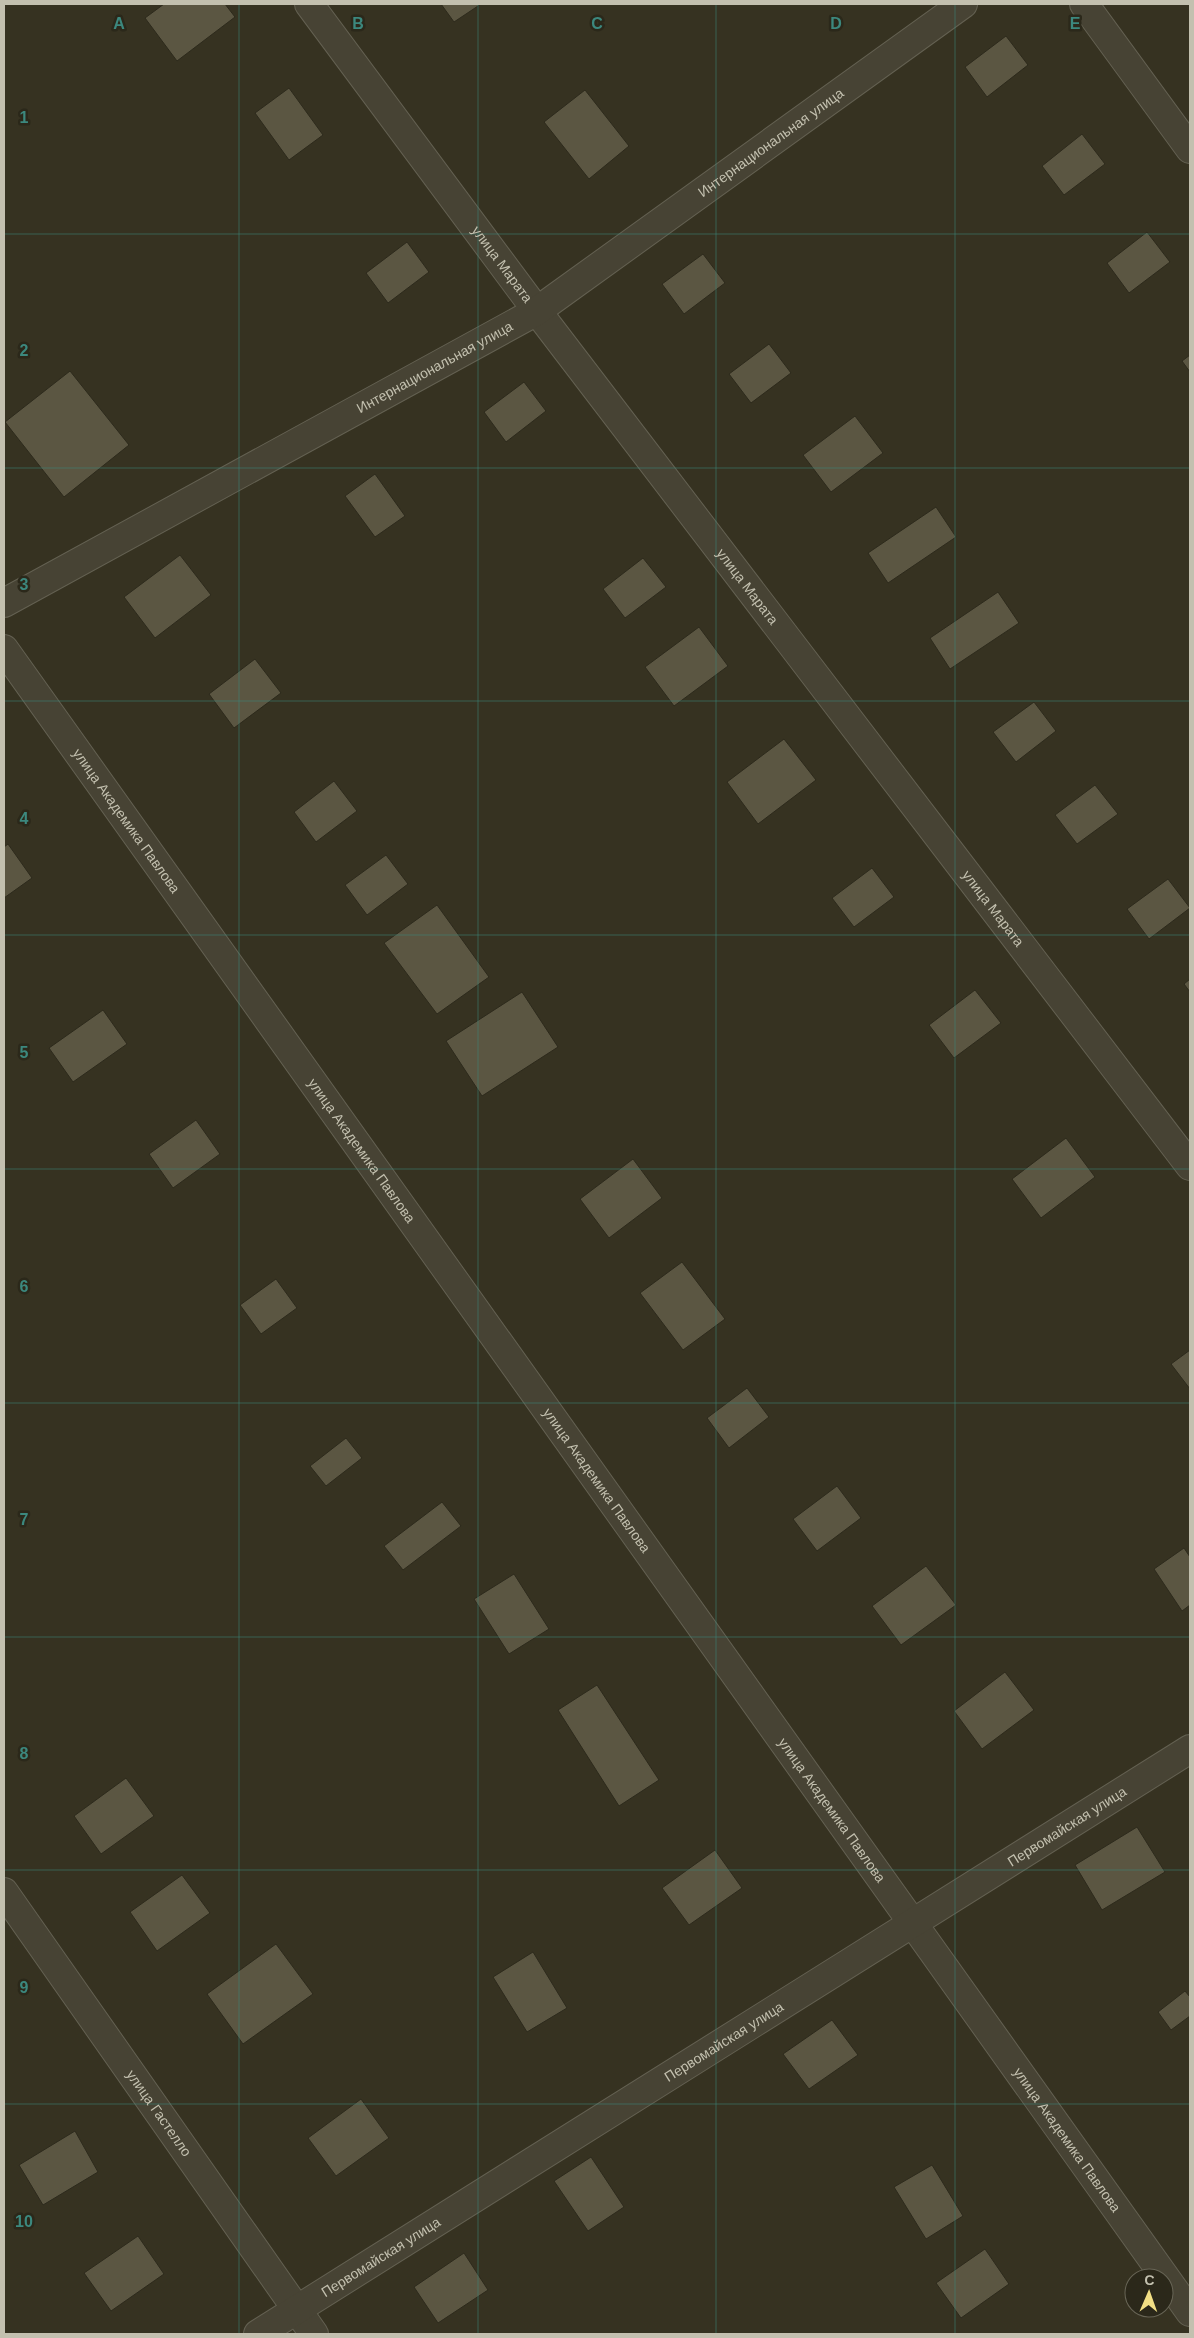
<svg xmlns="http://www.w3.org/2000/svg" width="1194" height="2338" font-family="Helvetica,sans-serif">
	<rect width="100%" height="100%" fill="#363221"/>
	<g fill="#5b5642" stroke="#2d2a1c">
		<path d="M164 4H225L235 17 177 61 145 18Z"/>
		<path d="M441 4H481L454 22Z"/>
		<path d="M1006 36 1028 65 987 97 965 67Z"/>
		<path d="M289 88 323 135 289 160 255 113Z"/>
		<path d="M585 90 629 146 589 179 544 122Z"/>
		<path d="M1082 134 1105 164 1064 195 1042 166Z"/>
		<path d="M1147 232 1170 262 1129 293 1107 263Z"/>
		<path d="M407 242 429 272 388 303 366 273Z"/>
		<path d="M703 254 725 283 684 314 662 284Z"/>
		<path d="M769 344 791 373 751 403 729 374Z"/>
		<path d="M1190 355V372L1182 361Z"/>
		<path d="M70 371 129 445 64 497 5 422Z"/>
		<path d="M524 382 546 411 506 442 484 412Z"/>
		<path d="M855 416 883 453 831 492 803 455Z"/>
		<path d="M375 474 405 516 375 537 345 496Z"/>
		<path d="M936 507 956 537 888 583 868 553Z"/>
		<path d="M180 555 211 595 155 638 124 597Z"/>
		<path d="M643 558 666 587 625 618 603 589Z"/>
		<path d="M998 592 1019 623 950 669 930 638Z"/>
		<path d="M699 627 728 666 674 706 645 667Z"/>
		<path d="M255 659 281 693 234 728 209 694Z"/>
		<path d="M1034 702 1056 731 1016 762 993 732Z"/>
		<path d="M784 739 816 780 758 824 727 782Z"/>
		<path d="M334 781 357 811 316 842 294 812Z"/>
		<path d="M1095 785 1118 814 1077 844 1055 815Z"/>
		<path d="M8 844 32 878 4 898V847Z"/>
		<path d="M386 855 408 884 367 915 345 885Z"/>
		<path d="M872 868 894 897 854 927 832 898Z"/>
		<path d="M1168 879 1190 908 1149 939 1127 909Z"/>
		<path d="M437 905 489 977 437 1014 384 943Z"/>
		<path d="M1190 979V992L1184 984Z"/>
		<path d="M975 990 1001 1023 954 1058 929 1025Z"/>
		<path d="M522 992 558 1047 482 1096 446 1041Z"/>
		<path d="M103 1010 127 1044 73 1082 49 1048Z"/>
		<path d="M196 1120 220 1154 173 1188 149 1154Z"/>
		<path d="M1066 1138 1095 1177 1041 1218 1012 1179Z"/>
		<path d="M633 1159 662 1198 609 1238 580 1199Z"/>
		<path d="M682 1262 725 1319 683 1350 640 1293Z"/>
		<path d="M276 1279 297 1308 261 1334 240 1305Z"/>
		<path d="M1190 1350V1389L1171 1364Z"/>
		<path d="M747 1388 769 1417 729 1448 707 1418Z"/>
		<path d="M346 1438 362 1458 326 1486 310 1466Z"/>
		<path d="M837 1486 861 1518 817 1551 793 1519Z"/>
		<path d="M442 1502 461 1526 403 1570 384 1546Z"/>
		<path d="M1184 1548 1190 1557V1605L1182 1611 1154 1569Z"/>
		<path d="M926 1566 956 1605 901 1645 872 1606Z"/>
		<path d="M514 1574 549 1629 509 1654 474 1599Z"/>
		<path d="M1005 1672 1034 1710 982 1749 954 1711Z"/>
		<path d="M597 1685 659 1780 619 1806 558 1710Z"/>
		<path d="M126 1778 154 1816 101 1854 74 1816Z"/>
		<path d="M1137 1827 1165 1872 1102 1910 1075 1865Z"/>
		<path d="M715 1850 742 1888 689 1925 662 1888Z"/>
		<path d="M182 1875 210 1913 157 1951 130 1912Z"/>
		<path d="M276 1944 313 1994 243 2044 207 1994Z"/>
		<path d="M533 1952 567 2008 527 2032 493 1977Z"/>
		<path d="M1185 1991 1190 1997V2016L1171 2030 1158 2012Z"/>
		<path d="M832 2020 858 2055 809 2089 783 2054Z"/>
		<path d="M361 2099 389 2138 336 2176 308 2138Z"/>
		<path d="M75 2131 98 2172 43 2205 19 2165Z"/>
		<path d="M591 2157 624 2207 588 2231 554 2181Z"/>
		<path d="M932 2165 963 2216 926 2239 894 2187Z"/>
		<path d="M138 2236 164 2274 111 2311 84 2273Z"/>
		<path d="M985 2249 1009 2284 961 2318 936 2283Z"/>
		<path d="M464 2253 488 2290 438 2323 414 2287Z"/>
	</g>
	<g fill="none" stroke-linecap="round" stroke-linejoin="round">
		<g stroke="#646152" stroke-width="30">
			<g id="minor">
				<path id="s1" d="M309 4 537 311 1190 1166"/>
				<path d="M1084 4 1190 149"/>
				<path id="s2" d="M4 603 537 311 963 4"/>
				<path id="s3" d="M4 649 1190 2312"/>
				<path id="s4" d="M4 1892 314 2334"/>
				<path id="s5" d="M258 2334 1190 1749"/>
			</g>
		</g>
		<use href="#minor" stroke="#474334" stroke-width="28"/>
	</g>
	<path fill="none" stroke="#3c887e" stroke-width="1" stroke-opacity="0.55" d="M239 4V2334M478 4V2334M716 4V2334M955 4V2334M4 234H1190M4 468H1190M4 701H1190M4 935H1190M4 1169H1190M4 1403H1190M4 1637H1190M4 1870H1190M4 2104H1190"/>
	<g text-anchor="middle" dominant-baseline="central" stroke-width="5" stroke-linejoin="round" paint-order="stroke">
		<g font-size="14" fill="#c3c0af" stroke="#2b281a">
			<text stroke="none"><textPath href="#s2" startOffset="896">Интернациональная улица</textPath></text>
			<text stroke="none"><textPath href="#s1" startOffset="324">улица Марата</textPath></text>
			<text stroke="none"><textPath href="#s2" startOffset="491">Интернациональная улица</textPath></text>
			<text stroke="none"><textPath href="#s1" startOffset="729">улица Марата</textPath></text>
			<text stroke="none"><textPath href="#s3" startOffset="211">улица Академика Павлова</textPath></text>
			<text stroke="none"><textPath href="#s1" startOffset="1134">улица Марата</textPath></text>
			<text stroke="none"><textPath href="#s3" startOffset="616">улица Академика Павлова</textPath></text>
			<text stroke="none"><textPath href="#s3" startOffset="1021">улица Академика Павлова</textPath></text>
			<text stroke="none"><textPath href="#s3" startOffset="1426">улица Академика Павлова</textPath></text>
			<text stroke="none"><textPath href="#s5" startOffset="955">Первомайская улица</textPath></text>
			<text stroke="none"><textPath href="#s5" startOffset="550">Первомайская улица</textPath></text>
			<text stroke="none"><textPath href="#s4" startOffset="270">улица Гастелло</textPath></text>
			<text stroke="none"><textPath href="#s3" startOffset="1831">улица Академика Павлова</textPath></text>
			<text stroke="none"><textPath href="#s5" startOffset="145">Первомайская улица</textPath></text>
		</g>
	</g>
	<g font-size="16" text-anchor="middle" font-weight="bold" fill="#3c887e" stroke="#2b281a" stroke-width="5" stroke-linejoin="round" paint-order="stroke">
		<text x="119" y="29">A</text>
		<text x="358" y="29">B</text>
		<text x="597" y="29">C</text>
		<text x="836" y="29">D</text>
		<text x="1075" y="29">E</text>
		<text x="24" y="123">1</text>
		<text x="24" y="356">2</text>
		<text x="24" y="590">3</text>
		<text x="24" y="824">4</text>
		<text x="24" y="1058">5</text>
		<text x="24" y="1292">6</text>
		<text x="24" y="1525">7</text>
		<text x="24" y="1759">8</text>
		<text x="24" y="1993">9</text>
		<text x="24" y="2227">10</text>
	</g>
	<rect width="1194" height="2338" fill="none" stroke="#c3c0af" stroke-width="10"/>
	<g transform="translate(1149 2293) rotate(2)"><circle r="24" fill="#2b281a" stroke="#686556"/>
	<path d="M0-4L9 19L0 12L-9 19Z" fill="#f2df85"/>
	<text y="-8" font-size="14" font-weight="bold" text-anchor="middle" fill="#c3c0af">С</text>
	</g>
</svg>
